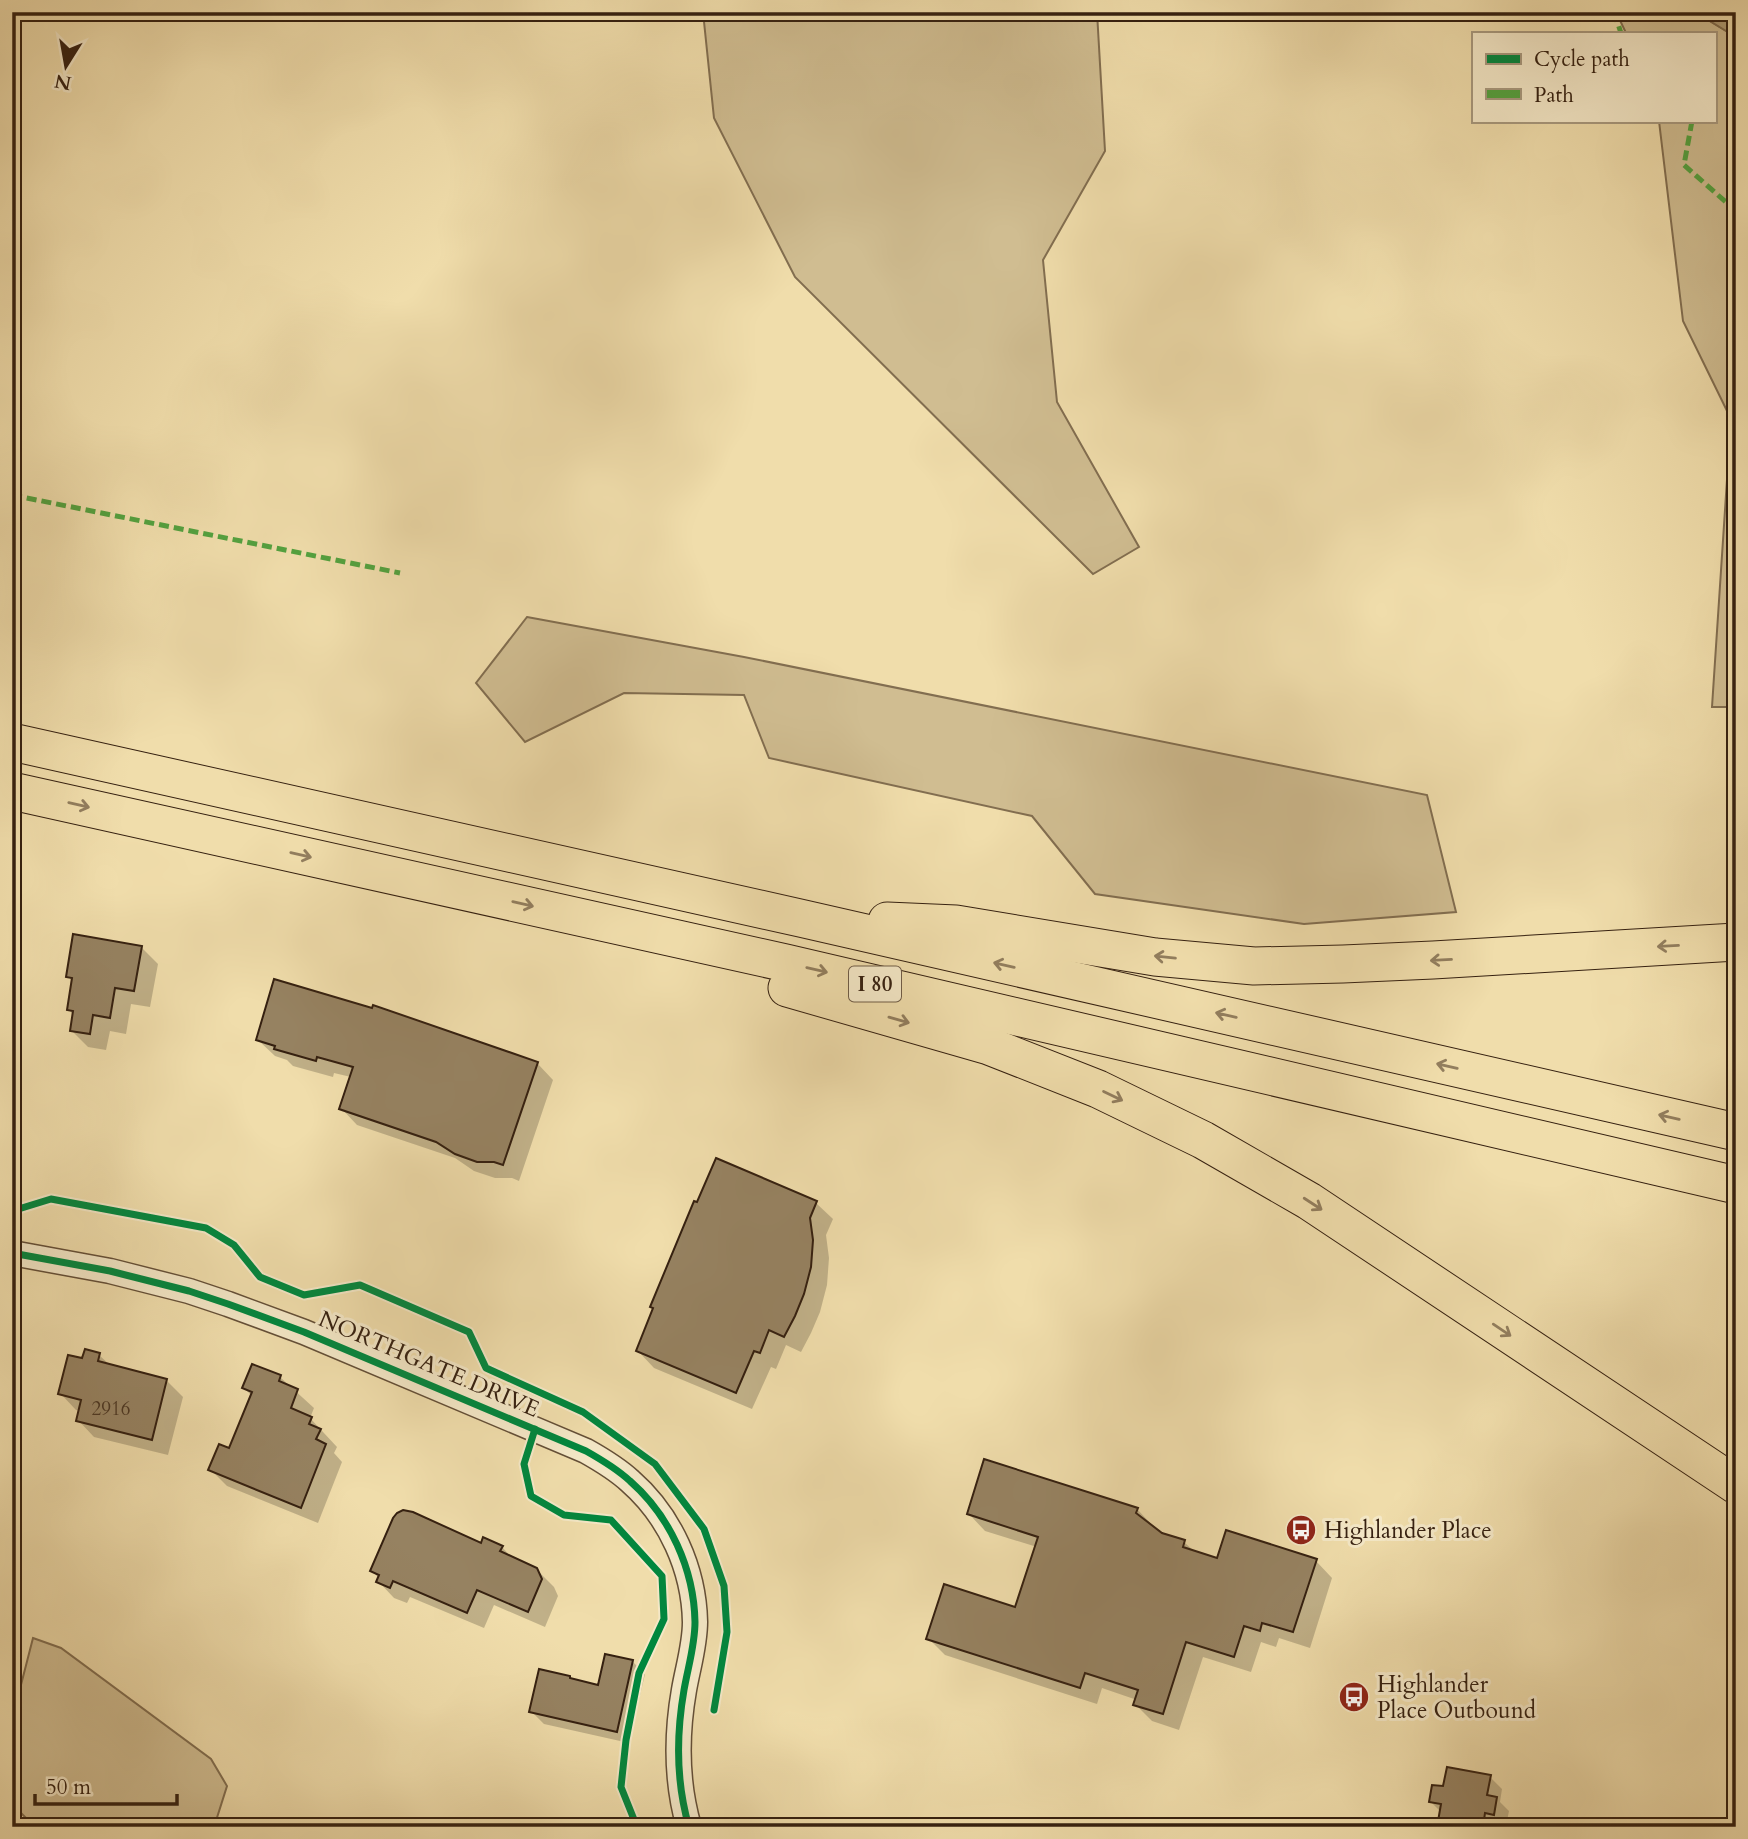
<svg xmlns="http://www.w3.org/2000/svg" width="1748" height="1839" font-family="Cardo,serif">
	<rect width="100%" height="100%" fill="#f0ddab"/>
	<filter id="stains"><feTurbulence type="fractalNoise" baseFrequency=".00286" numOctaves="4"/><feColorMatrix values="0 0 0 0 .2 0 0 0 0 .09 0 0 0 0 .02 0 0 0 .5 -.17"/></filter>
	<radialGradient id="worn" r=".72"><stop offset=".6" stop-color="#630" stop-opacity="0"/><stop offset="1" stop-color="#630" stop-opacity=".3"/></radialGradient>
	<g fill="#d0bd91" stroke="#826e50" stroke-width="2">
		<path d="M703 12H1097L1105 151 1043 260 1057 402 1139 547 1093 574 795 277 714 118Z"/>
		<path d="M1616 12H1695L1736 37V707H1712L1731 419 1683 321 1659 121H1715V33H1626Z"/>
		<path d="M527 617 744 657 1427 795 1456 912 1304 924 1095 894 1032 816 769 758 744 695 624 693 525 742 476 683Z"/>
		<path d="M33 1638 61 1648 211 1759 227 1786 214 1827H35L12 1804V1720Z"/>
	</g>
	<path fill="#b09d76" stroke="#7f6b4d" stroke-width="2" d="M1695 12H1736V37Z"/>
	<g fill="#0003">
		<path d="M141 947 158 964 150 1007 131 1004 126 1034 110 1031 106 1050 88 1047 71 1030 74 1015 69 1010 73 982 68 976Z"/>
		<path d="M258 1040 537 1063 553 1080 519 1181 512 1178H495L474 1171 455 1158 357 1125 341 1108 351 1077 334 1073 333 1077 293 1066 287 1060 275 1056Z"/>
		<path d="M717 1160 816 1203 833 1219 826 1235 829 1258 827 1285 820 1312 811 1333 801 1352 786 1345 776 1369 771 1367 752 1409 654 1368 638 1351Z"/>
		<path d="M99 1355 111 1366 167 1381 183 1397 168 1455 94 1437 78 1420 80 1411 76 1410 60 1393 83 1360Z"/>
		<path d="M280 1377 314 1408 310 1418 337 1447 334 1453 342 1462 318 1523 227 1486 210 1469 230 1450 252 1396 244 1388Z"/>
		<path d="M1137 1509 1153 1526V1528L1162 1535 1184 1542 1195 1552 1218 1560 1316 1561 1332 1578 1310 1648 1279 1638 1276 1647 1261 1642 1251 1672 1203 1657 1179 1730 1152 1721 1135 1704 1137 1700 1102 1688 1097 1704 945 1655 928 1638 1017 1610 1037 1547 985 1531 969 1514Z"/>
		<path d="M482 1545 502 1547 513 1559 536 1569 554 1587 558 1596 545 1627 494 1605 484 1628 410 1597 407 1603 394 1598 378 1581 379 1578 372 1571Z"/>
		<path d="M633 1662 645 1674 629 1743 544 1724 531 1711 573 1681 599 1687Z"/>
		<path d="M1490 1777 1502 1789 1500 1802 1509 1811 1506 1826 1497 1825V1827H1440L1441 1812 1431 1802 1444 1788Z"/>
	</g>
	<g fill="#968261" stroke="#352010" stroke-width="2">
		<path d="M73 934 142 946 134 991 115 988 110 1018 93 1015 90 1034 70 1031 73 1011 67 1010 72 978 66 977Z"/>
		<path d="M274 979 372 1008 373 1005 538 1062 503 1165 494 1162H477L455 1154 436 1142 339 1109 353 1067 317 1057 316 1061 274 1049 275 1046 256 1040Z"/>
		<path d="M716 1158 817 1201 810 1218 813 1240 811 1267 804 1294 795 1316 784 1337 769 1330 760 1353 754 1351 736 1393 636 1351 653 1308 650 1307 694 1201 697 1202Z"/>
		<path d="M85 1349 100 1353 98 1361 167 1379 152 1440 76 1421 81 1400 58 1394 68 1355 82 1358Z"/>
		<path d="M252 1364 281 1375 279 1381 298 1389 291 1408 312 1417 309 1424 321 1429 316 1439 326 1444 301 1508 208 1470 219 1444 229 1448 252 1392 242 1388Z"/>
		<path d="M984 1459 1138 1508 1136 1513 1162 1533 1185 1540 1183 1547 1217 1558 1226 1530 1317 1559 1293 1632 1262 1623 1260 1631 1244 1626 1234 1657 1186 1642 1163 1714 1133 1705 1138 1690 1085 1673 1080 1688 926 1639 944 1584 1015 1607 1038 1537 967 1514Z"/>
		<path d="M403 1510 413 1512 481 1543 483 1537 503 1546 500 1551 537 1568 542 1579 528 1612 477 1590 467 1613 393 1581 390 1588 376 1582 379 1575 370 1571 393 1518 397 1513Z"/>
		<path d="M605 1654 633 1660 617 1732 529 1712 539 1669 570 1676V1678L598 1685Z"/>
		<path d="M1447 1767 1491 1775 1487 1795 1497 1797 1494 1815 1485 1813 1483 1827H1437L1441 1804 1429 1802 1432 1785 1443 1786Z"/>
	</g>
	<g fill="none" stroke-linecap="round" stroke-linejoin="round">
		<g stroke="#644f37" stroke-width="27">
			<path id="minor" d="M12 1253 110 1271 189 1291 228 1304 304 1332 586 1451C602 1460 617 1469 630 1481 670 1516 694 1569 695 1622 695 1645 688 1667 684 1690 676 1736 676 1782 689 1827"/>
		</g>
		<g stroke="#352010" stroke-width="39">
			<g id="highway">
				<path d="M12 742 800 918 1736 1132"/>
				<path d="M12 791 786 963 1736 1185"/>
				<path d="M887 921 956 924 1155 957 1254 966 1343 964 1433 960 1736 942"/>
				<path d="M787 988 989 1046 1098 1089 1203 1140 1309 1201 1736 1485"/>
			</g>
		</g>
		<use href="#minor" stroke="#f5e9c8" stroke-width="24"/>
		<use href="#highway" stroke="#f0ddab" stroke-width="37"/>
		<g stroke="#53a23f" stroke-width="5" stroke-dasharray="10 5" stroke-linecap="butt">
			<path d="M1614 12 1621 33"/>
			<path d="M1692 121 1684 165 1736 211"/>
			<path d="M12 495 400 573"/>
		</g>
		<g stroke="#f5e9c8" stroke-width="11">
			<g id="cycleway">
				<path d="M12 1211 51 1199 206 1228 234 1245 260 1277 304 1295 360 1285 469 1332 486 1368 583 1412 655 1464 704 1529 724 1586 727 1632 714 1710"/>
				<path d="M12 1253 110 1271 189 1291 228 1304 304 1332 586 1451C602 1460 617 1469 630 1481 670 1516 694 1569 695 1622 695 1645 688 1667 684 1690 676 1736 676 1782 689 1827"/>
				<path d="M535 1429 524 1464 531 1496 564 1515 611 1520 662 1576 664 1619 639 1673 626 1740 621 1787 637 1827"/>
			</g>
		</g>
		<use href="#cycleway" stroke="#00873e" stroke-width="7"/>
	</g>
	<defs><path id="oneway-shaft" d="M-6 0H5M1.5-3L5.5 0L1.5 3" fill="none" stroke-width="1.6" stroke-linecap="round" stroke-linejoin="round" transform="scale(1.75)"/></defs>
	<g stroke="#927e5e">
		<use href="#oneway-shaft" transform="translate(79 805) rotate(13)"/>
		<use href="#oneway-shaft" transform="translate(301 855) rotate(13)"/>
		<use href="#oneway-shaft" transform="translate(523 904) rotate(13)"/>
		<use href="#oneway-shaft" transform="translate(1668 946) rotate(177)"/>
		<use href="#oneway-shaft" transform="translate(1165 957) rotate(-174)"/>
		<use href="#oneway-shaft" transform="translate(1441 960) rotate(177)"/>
		<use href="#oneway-shaft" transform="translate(1004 965) rotate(-167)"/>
		<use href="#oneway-shaft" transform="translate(817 970) rotate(13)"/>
		<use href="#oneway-shaft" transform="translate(1226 1015) rotate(-167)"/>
		<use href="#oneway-shaft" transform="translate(899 1020) rotate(16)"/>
		<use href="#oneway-shaft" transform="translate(1447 1066) rotate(-167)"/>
		<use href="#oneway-shaft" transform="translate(1113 1096) rotate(26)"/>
		<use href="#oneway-shaft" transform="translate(1669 1117) rotate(-167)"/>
		<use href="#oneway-shaft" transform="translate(1313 1204) rotate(33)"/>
		<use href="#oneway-shaft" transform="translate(1502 1330) rotate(34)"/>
	</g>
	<defs>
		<g id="bus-disc" transform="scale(1.575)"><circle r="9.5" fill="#8f2418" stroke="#f5e9c8"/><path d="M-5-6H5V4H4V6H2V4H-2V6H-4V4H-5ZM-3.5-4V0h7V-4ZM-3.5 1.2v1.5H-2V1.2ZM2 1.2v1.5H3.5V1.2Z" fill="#fff"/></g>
	</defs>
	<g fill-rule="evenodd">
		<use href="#bus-disc" x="1301" y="1530"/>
		<use href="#bus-disc" x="1354" y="1697"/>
	</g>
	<g text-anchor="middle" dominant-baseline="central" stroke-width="6" stroke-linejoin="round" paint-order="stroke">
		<g font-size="19" fill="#4d3824">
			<text x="111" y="1409">2916</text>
		</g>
		<rect fill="#f5e9c8" stroke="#6f5c47" stroke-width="2" x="849" y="966.5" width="52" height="35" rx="5"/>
		<g font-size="21" font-weight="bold" fill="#352010">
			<text x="875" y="984">I 80</text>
		</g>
		<g font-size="23" fill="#352010" stroke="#f5e9c8">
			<text transform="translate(429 1364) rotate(23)">NORTHGATE DRIVE</text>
		</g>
		<g font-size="23" fill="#352010" stroke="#f5e9c8" text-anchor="start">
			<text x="1324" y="1530">Highlander Place</text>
			<text x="1377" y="1684">Highlander<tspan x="1377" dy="26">Place Outbound</tspan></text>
		</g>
	</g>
	<rect width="1748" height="1839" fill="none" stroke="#f0ddab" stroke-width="42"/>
	<rect x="14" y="14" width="1720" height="1811" fill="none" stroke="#352010" stroke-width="3.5"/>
	<rect x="21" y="21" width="1706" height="1797" fill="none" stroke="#352010" stroke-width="2"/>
	<rect x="1472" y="32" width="245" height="91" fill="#f5e9c8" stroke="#a8997e" stroke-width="2"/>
	<rect x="1486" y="54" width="35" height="10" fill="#00873e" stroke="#a8997e" stroke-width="2"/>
	<text x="1534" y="66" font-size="21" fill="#352010">Cycle path</text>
	<rect x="1486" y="89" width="35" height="10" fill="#53a23f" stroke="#a8997e" stroke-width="2"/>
	<text x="1534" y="102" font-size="21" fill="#352010">Path</text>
	<g transform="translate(66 66) rotate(191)" stroke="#f5e9c8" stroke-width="5" paint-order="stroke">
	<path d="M0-5L12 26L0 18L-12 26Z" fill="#352010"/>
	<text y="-10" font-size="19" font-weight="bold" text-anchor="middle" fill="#352010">N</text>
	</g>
	<path d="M35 1794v10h142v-10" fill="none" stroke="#352010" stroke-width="3.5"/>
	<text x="46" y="1794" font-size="21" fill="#352010" stroke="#f5e9c8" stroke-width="5" paint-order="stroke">50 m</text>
	<rect width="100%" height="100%" filter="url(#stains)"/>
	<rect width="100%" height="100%" fill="url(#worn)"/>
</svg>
